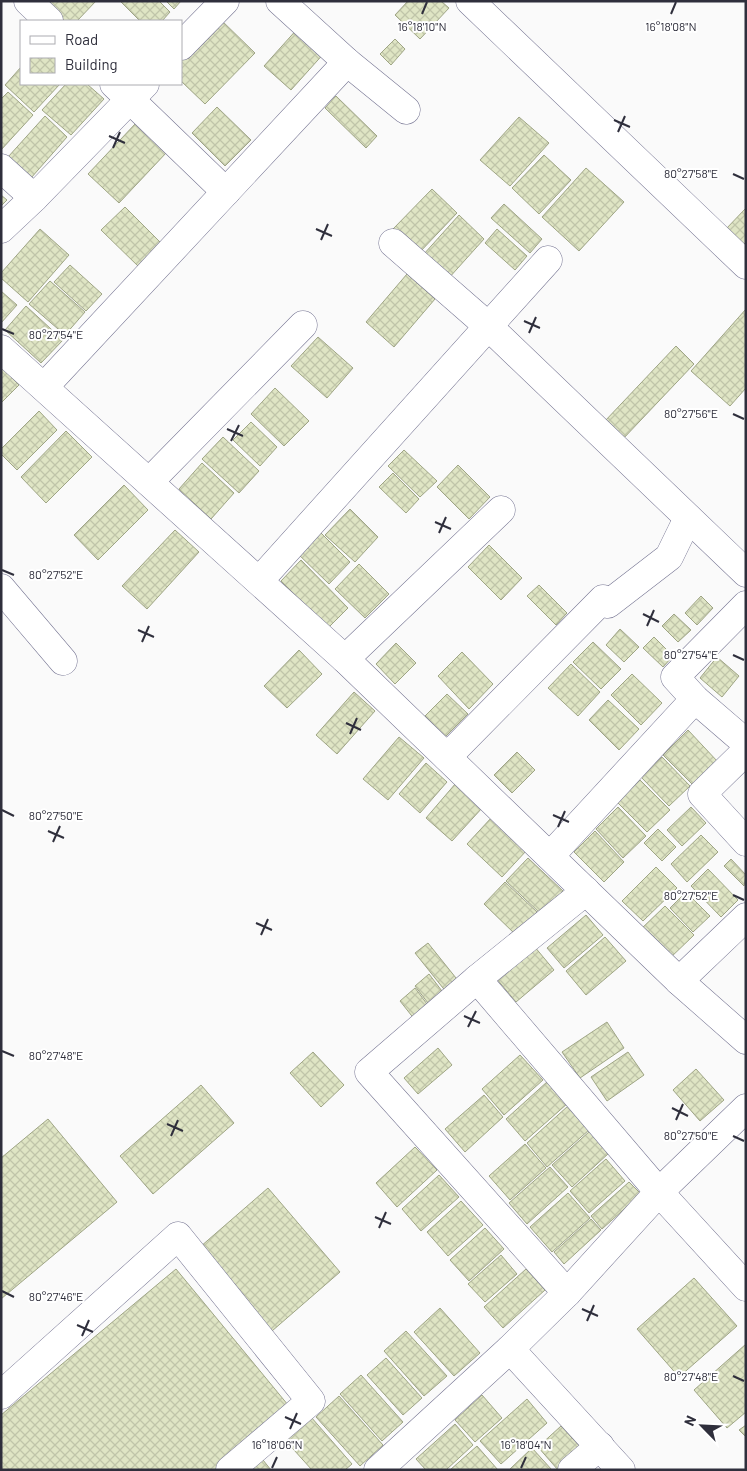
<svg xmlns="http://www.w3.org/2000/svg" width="747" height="1471" font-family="Barlow,sans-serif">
	<defs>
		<pattern id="building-cross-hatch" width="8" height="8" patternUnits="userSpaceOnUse" patternTransform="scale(1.25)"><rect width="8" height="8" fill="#dfe5c4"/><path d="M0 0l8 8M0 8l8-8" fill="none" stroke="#c0c5a9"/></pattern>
	</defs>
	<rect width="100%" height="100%" fill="#fafafa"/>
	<g fill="url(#building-cross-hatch)" stroke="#9fa585">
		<path d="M52 1H96L77 21H65L48 5Z"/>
		<path d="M120 1H159L170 12 162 21H140Z"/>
		<path d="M166 1H181L174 9Z"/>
		<path d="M408 1H441L449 8 420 39 395 15Z"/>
		<path d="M218 17 255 53 205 104 181 81V55Z"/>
		<path d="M299 27 326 51 291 90 264 66Z"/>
		<path d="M395 39 405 49 391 65 380 54Z"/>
		<path d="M21 67V84H60L34 112 5 85Z"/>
		<path d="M66 84H87L104 99 71 135 42 110Z"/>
		<path d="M8 92 33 115 1 150V99Z"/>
		<path d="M336 96 377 136 366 148 325 108Z"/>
		<path d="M217 107 251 140 225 166 192 133Z"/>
		<path d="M45 116 67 137 31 178 8 157Z"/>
		<path d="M519 117 549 143 510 186 480 160Z"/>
		<path d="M136 123 167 152 119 203 88 174Z"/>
		<path d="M544 155 571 180 539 214 512 188Z"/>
		<path d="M586 168 624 202 579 251 542 217Z"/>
		<path d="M432 189 457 213 418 254 393 229Z"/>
		<path d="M1 195 7 200 1 206Z"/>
		<path d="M504 204 542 239 530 253 491 218Z"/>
		<path d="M125 207 161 243 139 267 101 230Z"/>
		<path d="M746 208V242L742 246 725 230Z"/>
		<path d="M459 215 484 239 448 279 423 255Z"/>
		<path d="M40 229 69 255 28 302 1 278V273Z"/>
		<path d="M497 229 527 256 515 270 485 243Z"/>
		<path d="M70 265 102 294 86 311 54 282Z"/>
		<path d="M407 274 435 299 394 347 366 322Z"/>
		<path d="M50 281 85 312 65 335 29 304Z"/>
		<path d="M1 291 17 305 1 323Z"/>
		<path d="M26 306 63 340 41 363 5 330Z"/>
		<path d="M746 309V388L730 406 691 371Z"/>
		<path d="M318 337 353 368 327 398 291 366Z"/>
		<path d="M676 346 694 364 622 440 604 422Z"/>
		<path d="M1 367 19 385 1 403Z"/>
		<path d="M275 388 309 421 284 446 251 414Z"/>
		<path d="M39 411 57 430 17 470 1 454V449Z"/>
		<path d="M251 422 277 447 260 466 233 440Z"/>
		<path d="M66 431 92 457 46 503 21 477Z"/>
		<path d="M223 437 259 471 239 493 202 459Z"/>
		<path d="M404 450 437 481 420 497 388 466Z"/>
		<path d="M202 463 234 493 211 519 179 489Z"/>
		<path d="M458 465 490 497 469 519 437 487Z"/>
		<path d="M393 473 419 499 406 513 379 487Z"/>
		<path d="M124 485 148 510 98 560 74 535Z"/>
		<path d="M350 509 378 537 355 562 325 535Z"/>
		<path d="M317 529 350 562 329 584 295 551Z"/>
		<path d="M175 530 199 552 147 609 122 586Z"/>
		<path d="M489 545 522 578 501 600 468 567Z"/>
		<path d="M301 560 348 608 328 628 281 581Z"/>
		<path d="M359 564 389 594 365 618 335 589Z"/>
		<path d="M539 585 567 613 556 625 527 596Z"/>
		<path d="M701 596 713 608 697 625 685 613Z"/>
		<path d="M674 614 691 630 678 642 662 626Z"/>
		<path d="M620 629 639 647 624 662 606 645Z"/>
		<path d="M654 637 673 656 663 667 643 648Z"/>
		<path d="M593 642 621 669 601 689 573 662Z"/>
		<path d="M396 643 416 663 395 684 376 664Z"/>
		<path d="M299 650 322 674 287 708 264 686Z"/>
		<path d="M462 652 493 684 469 709 438 676Z"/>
		<path d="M717 657 739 676 722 697 700 678Z"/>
		<path d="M571 664 600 692 578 716 548 688Z"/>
		<path d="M632 674 662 703 641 725 611 695Z"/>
		<path d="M354 692 375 711 337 754 316 735Z"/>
		<path d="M447 694 468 714 445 737 425 716Z"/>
		<path d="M608 700 639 729 619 750 589 720Z"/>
		<path d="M688 730 718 762 694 786 663 755Z"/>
		<path d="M399 737 424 758 388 800 363 779Z"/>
		<path d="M517 752 535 770 512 793 494 775Z"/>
		<path d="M662 757 690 786 669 806 641 777Z"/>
		<path d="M426 763 447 782 420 813 399 794Z"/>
		<path d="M640 780 670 810 647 832 617 802Z"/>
		<path d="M456 783 483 807 452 841 426 818Z"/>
		<path d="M618 807 646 836 623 858 596 829Z"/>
		<path d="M691 807 706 823 682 846 667 830Z"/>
		<path d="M492 817 527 850 502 877 467 844Z"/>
		<path d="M658 829 676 847 662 861 644 843Z"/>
		<path d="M595 831 624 862 604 882 574 852Z"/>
		<path d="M701 835 718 852 687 882 671 864Z"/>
		<path d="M528 858 563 891 541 914 506 881Z"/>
		<path d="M731 859 746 875 744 886 724 866Z"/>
		<path d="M656 867 677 888 643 921 622 901Z"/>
		<path d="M708 869 738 900 721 917 691 886Z"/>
		<path d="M505 882 537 912 516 935 484 904Z"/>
		<path d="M686 892 710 916 693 932 670 908Z"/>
		<path d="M665 906 694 935 668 960 639 931Z"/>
		<path d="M586 915 603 935 564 968 547 948Z"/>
		<path d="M605 937 626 961 586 995 566 971Z"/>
		<path d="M428 943 460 983 447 993 415 953Z"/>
		<path d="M534 946 554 970 516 1002 496 978Z"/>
		<path d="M429 974 445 995 431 1007 415 986Z"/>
		<path d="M415 988 430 1008 415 1020 400 1001Z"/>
		<path d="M607 1022 624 1048 580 1078 562 1052Z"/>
		<path d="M438 1048 452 1065 418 1094 404 1078Z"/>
		<path d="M313 1052 344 1085 321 1107 290 1073Z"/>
		<path d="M628 1052 644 1075 607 1101 591 1077Z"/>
		<path d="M520 1055 543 1080 504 1115 482 1089Z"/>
		<path d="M696 1069 724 1100 700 1121 673 1090Z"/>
		<path d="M548 1081 568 1103 525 1141 506 1119Z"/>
		<path d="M201 1085 234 1123 153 1194 120 1156Z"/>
		<path d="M484 1095 503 1117 465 1152 445 1129Z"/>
		<path d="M568 1106 589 1130 547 1167 527 1143Z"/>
		<path d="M48 1119 117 1202 1 1299V1158Z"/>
		<path d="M590 1131 609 1153 572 1187 552 1165Z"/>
		<path d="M525 1144 546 1168 510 1200 489 1176Z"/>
		<path d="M415 1147 437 1170 397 1207 376 1183Z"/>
		<path d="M606 1159 625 1181 589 1213 570 1191Z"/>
		<path d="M550 1167 568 1187 527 1224 509 1203Z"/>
		<path d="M439 1175 459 1197 421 1231 402 1209Z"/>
		<path d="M629 1182 641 1194 602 1229 591 1216Z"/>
		<path d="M268 1188 340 1272 272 1331 200 1247Z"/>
		<path d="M568 1193 590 1218 552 1252 530 1227Z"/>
		<path d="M461 1201 483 1225 448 1256 427 1232Z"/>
		<path d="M591 1219 601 1230 564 1264 554 1252Z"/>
		<path d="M485 1228 504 1249 469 1281 450 1260Z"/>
		<path d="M501 1255 517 1274 485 1302 468 1284Z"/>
		<path d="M176 1269 293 1411 223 1470H1V1415Z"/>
		<path d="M526 1269 545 1290 503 1328 484 1307Z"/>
		<path d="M694 1278 737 1326 679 1377 637 1329Z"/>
		<path d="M440 1308 480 1353 454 1376 414 1332Z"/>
		<path d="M406 1331 447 1376 424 1396 384 1351Z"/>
		<path d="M746 1344V1412L727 1428 694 1390Z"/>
		<path d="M386 1358 422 1398 403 1415 367 1375Z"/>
		<path d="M361 1375 403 1422 382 1441 340 1394Z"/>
		<path d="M482 1395 502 1418 475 1442 455 1420Z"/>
		<path d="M339 1396 383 1445 360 1466 316 1417Z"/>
		<path d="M527 1399 547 1423 501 1464 480 1441Z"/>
		<path d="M311 1417 352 1464 345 1470H312L285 1440Z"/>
		<path d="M455 1424 473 1445 446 1470H426L416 1459Z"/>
		<path d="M746 1425V1437L739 1430Z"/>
		<path d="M561 1426 583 1450 558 1470 538 1447Z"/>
		<path d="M477 1446 498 1470H450Z"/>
		<path d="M532 1448 552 1470H511L510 1469Z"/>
		<path d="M263 1460 271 1470H251Z"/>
	</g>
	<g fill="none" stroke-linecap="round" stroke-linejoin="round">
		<g stroke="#757492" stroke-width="29">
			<g id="minor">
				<path d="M28 1 49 21"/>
				<path d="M280 1 347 62 406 110"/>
				<path d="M470 1 746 265"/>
				<path d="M181 46 225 1"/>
				<path d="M114 84 226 192"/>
				<path d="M1 168 34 198 145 84"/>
				<path d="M1 229 34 198"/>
				<path d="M393 243 488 326 746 573"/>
				<path d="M1 349 345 659 679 981 746 917"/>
				<path d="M44 387 347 62"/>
				<path d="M149 482 303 325"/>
				<path d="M259 581 548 260"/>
				<path d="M1 588 63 661"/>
				<path d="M608 604 669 557 688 518"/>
				<path d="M746 605 675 677 695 699 746 743"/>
				<path d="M345 659 501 510"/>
				<path d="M746 751 702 794 746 842"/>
				<path d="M447 757 603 599"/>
				<path d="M550 856 695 699"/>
				<path d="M477 979 659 1192 746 1108"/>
				<path d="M679 981 746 1040"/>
				<path d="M567 1293 369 1072 477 979 586 891"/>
				<path d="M510 1349 567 1293 659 1192 746 1287"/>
				<path d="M1 1395 178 1236 311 1401 230 1470"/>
				<path d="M378 1470 510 1349 621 1470"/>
				<path d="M572 1470 600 1446"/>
			</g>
		</g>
		<use href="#minor" stroke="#fff" stroke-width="28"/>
	</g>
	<path fill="none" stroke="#2f2f3c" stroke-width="2" d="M422 14 427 2M671 14 676 2M614 120 630 127M618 132 625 116M109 136 125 143M113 148 120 132M733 174 744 179M316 229 332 236M321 240 328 224M524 321 540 328M2 329 14 334M529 333 536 317M733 414 744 419M227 429 243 436M231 441 239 425M435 522 451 529M439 533 446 517M2 570 14 575M643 614 659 622M647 626 654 610M138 630 154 637M142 642 149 626M733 655 744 660M346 723 361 730M350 734 357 718M2 810 14 816M553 815 569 822M558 827 565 811M48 831 64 838M53 842 60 826M733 895 744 900M256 923 272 930M261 935 268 919M464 1016 480 1023M468 1027 476 1011M2 1051 14 1056M672 1108 688 1116M676 1120 683 1104M167 1124 183 1131M171 1136 178 1120M733 1136 744 1141M375 1217 391 1224M379 1228 386 1212M2 1291 14 1297M582 1309 598 1316M587 1321 594 1305M77 1325 93 1332M82 1336 89 1320M733 1376 744 1381M285 1417 301 1424M290 1429 297 1413M272 1468 277 1457M521 1468 526 1457"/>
	<g font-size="12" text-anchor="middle" fill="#2f2f3c" stroke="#fff" stroke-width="4" stroke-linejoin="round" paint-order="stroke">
		<text x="671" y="31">16°18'08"N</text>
		<text x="422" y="31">16°18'10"N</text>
		<text x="691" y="178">80°27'58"E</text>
		<text x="56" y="339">80°27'54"E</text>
		<text x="691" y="418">80°27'56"E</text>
		<text x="56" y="579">80°27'52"E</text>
		<text x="691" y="659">80°27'54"E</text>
		<text x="56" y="820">80°27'50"E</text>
		<text x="691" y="900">80°27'52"E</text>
		<text x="56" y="1060">80°27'48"E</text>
		<text x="691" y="1140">80°27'50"E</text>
		<text x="56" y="1301">80°27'46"E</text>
		<text x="691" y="1381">80°27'48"E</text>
		<text x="277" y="1449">16°18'06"N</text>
		<text x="526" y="1449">16°18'04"N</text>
	</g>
	<rect width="747" height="1471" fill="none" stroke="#2f2f3c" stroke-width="5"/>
	<rect x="20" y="20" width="162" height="65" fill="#ffffff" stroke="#acacb1"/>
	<rect x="30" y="36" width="25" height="8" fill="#ffffff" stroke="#acacb1"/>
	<text x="65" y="45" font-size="15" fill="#2f2f3c">Road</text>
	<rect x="30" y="58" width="25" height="15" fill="url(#building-cross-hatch)" stroke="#acacb1"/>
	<text x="65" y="70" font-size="15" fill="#2f2f3c">Building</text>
	<g transform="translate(702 1426) rotate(294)" stroke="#ffffff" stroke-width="4" paint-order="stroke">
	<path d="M0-4L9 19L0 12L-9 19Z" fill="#2f2f3c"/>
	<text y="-8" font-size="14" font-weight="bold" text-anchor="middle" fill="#2f2f3c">N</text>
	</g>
</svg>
